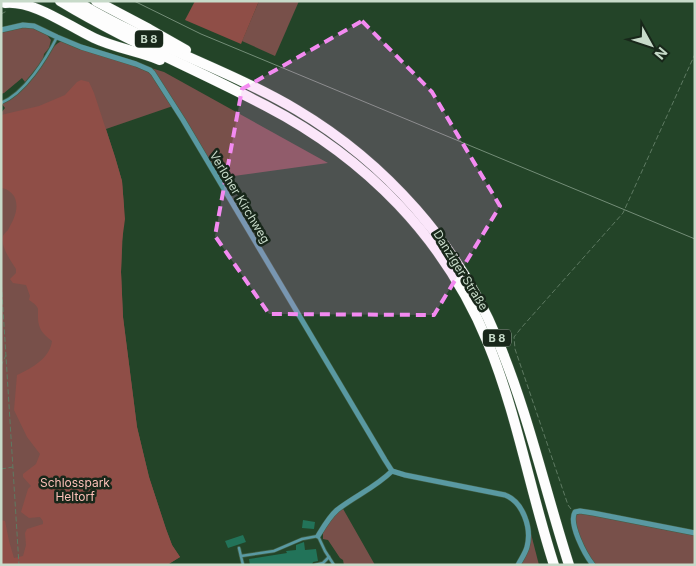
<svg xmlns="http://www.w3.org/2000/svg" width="696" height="566" font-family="Inter,sans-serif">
	<rect width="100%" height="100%" fill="#234428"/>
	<g fill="#78504a">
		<path d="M259 1H299L275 56 242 41Z"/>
		<path d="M30 26 47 35 51 40 49 48 44 54 43 60 25 82 22 78 4 93 1 94V32L19 27Z"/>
		<path d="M62 41 149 71 173 106 106 129 115 157 122 181 124 207 121 272 123 317 137 427 149 477 166 529 172 545 180 557 167 565H1V113L5 108 2 104C15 94 26 84 37 71 44 63 51 45 62 41Z"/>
		<path d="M151 68 164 72 328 163 219 178Z"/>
		<path d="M342 507 375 565H344L343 560 340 558 328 540 323 539V530L325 525Z"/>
		<path d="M584 512 695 534V565H594L583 550 574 522 576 515Z"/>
		<path d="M530 530 539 565H520Z"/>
	</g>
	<g fill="#8f4e47">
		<path d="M195 1H259L241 44 185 20Z"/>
		<path d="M81 80 89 82 94 93 115 157 122 181 125 219 122 241 121 272 123 317 137 427 149 477 166 529 172 545 180 557 167 565H1V520L5 521 9 541 14 558 23 556 26 545 25 533 27 529 43 524V521L40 517 29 518 21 512 28 489 31 486 23 477V474L36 464 40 454 27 437 14 410 17 375C32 368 50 358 52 341 43 334 38 329 38 317 38 316 38 310 38 309 37 305 32 302 29 300L30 296 26 285 13 283 10 279 16 273V269C11 261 0 246 3 236 4 234 6 232 8 230 14 219 20 208 14 196 11 192 6 188 1 188V115L39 106 65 95 77 82Z"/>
	</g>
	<g fill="#227359">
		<path d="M303 520 315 522 314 529 302 528Z"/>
		<path d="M243 535 246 542 228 548 225 541Z"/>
		<path d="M304 542 305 550 316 549 318 561 313 562 312 565 311 564 305 565H250L249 559 287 553 286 551 296 550V545Z"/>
	</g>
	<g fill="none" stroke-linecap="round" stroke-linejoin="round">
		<g stroke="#415f45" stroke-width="4">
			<g id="lane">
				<path d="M1 103C25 93 46 59 57 37"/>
				<path d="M239 548 243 565"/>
				<path d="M241 556 274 551 302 539 318 536 325 551 334 565"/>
				<path d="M315 565 323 563 329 557"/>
			</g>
		</g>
		<g stroke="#415f45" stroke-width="6">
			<g id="street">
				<path d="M1 30 23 25 34 26 57 37 81 47 136 64 150 70 153 73 183 120 385 460 392 471 405 475 505 495C523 502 532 528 527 547 525 554 521 559 518 565"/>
				<path d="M318 536C324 526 329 517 337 510 355 496 376 487 392 471"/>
				<path d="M593 565C585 555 568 523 575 512L580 511 593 513 695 533"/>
			</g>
		</g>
		<g stroke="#415f45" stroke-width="11">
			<g id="highway">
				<path d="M60 1C126 41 198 70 266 106 366 158 445 238 488 343 517 414 530 491 554 565"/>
				<path d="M76 1C146 44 226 68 297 110 386 163 459 245 498 341 528 413 545 490 569 565"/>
				<path d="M96 1 149 29 186 50"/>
				<path d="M5 3C34 0 68 26 94 38 115 48 138 51 160 60"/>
			</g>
		</g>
		<g stroke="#5e7a62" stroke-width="1" stroke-dasharray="5 2.5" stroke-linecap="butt">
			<path d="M1 14 7 11"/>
			<path d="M1 277 19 565"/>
			<path d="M1 366 6 355"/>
			<path d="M1 469 13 467"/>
			<path d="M571 509 568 505 515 349 514 337 522 327 623 213 695 54"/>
		</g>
		<use href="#lane" stroke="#5999a2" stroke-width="2.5"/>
		<use href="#street" stroke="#5999a2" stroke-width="5"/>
		<use href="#highway" stroke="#fdfdfd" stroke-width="10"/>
		<path stroke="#738d77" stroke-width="1" d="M134 1 201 34 695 239"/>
	</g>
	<path fill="#f38af1" fill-opacity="0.2" stroke="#f38af1" stroke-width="4" stroke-dasharray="10 6" stroke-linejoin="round" d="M362 21 432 92 500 206 434 315 269 314 215 236 242 89Z"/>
	<g text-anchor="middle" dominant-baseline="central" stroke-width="5" stroke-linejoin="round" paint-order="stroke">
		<g fill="#18271a" stroke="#92a494" stroke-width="1">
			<rect x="135" y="30.5" width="28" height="17" rx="4"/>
			<rect x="483" y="329.5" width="28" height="17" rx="4"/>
		</g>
		<g font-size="11" font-weight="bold" fill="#c7dac9">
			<text x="149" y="39">B 8</text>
			<text x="497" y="338">B 8</text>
		</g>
		<g font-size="12" fill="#c7dac9" stroke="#18271a">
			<text transform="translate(240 197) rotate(59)">Verloher Kirchweg</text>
			<text transform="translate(461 270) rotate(58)">Danziger Straße</text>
		</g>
		<g font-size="12" fill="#fcc0b8" stroke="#18271a">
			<text x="75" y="482">Schlosspark<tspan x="75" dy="14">Heltorf</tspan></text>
		</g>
	</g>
	<rect width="696" height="566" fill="none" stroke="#c7dac9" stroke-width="5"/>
	<g transform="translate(651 45) rotate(130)" stroke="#18271a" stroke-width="4" paint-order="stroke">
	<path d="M0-4L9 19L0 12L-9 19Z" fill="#c7dac9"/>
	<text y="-8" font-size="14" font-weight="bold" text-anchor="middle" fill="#c7dac9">N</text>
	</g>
</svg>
